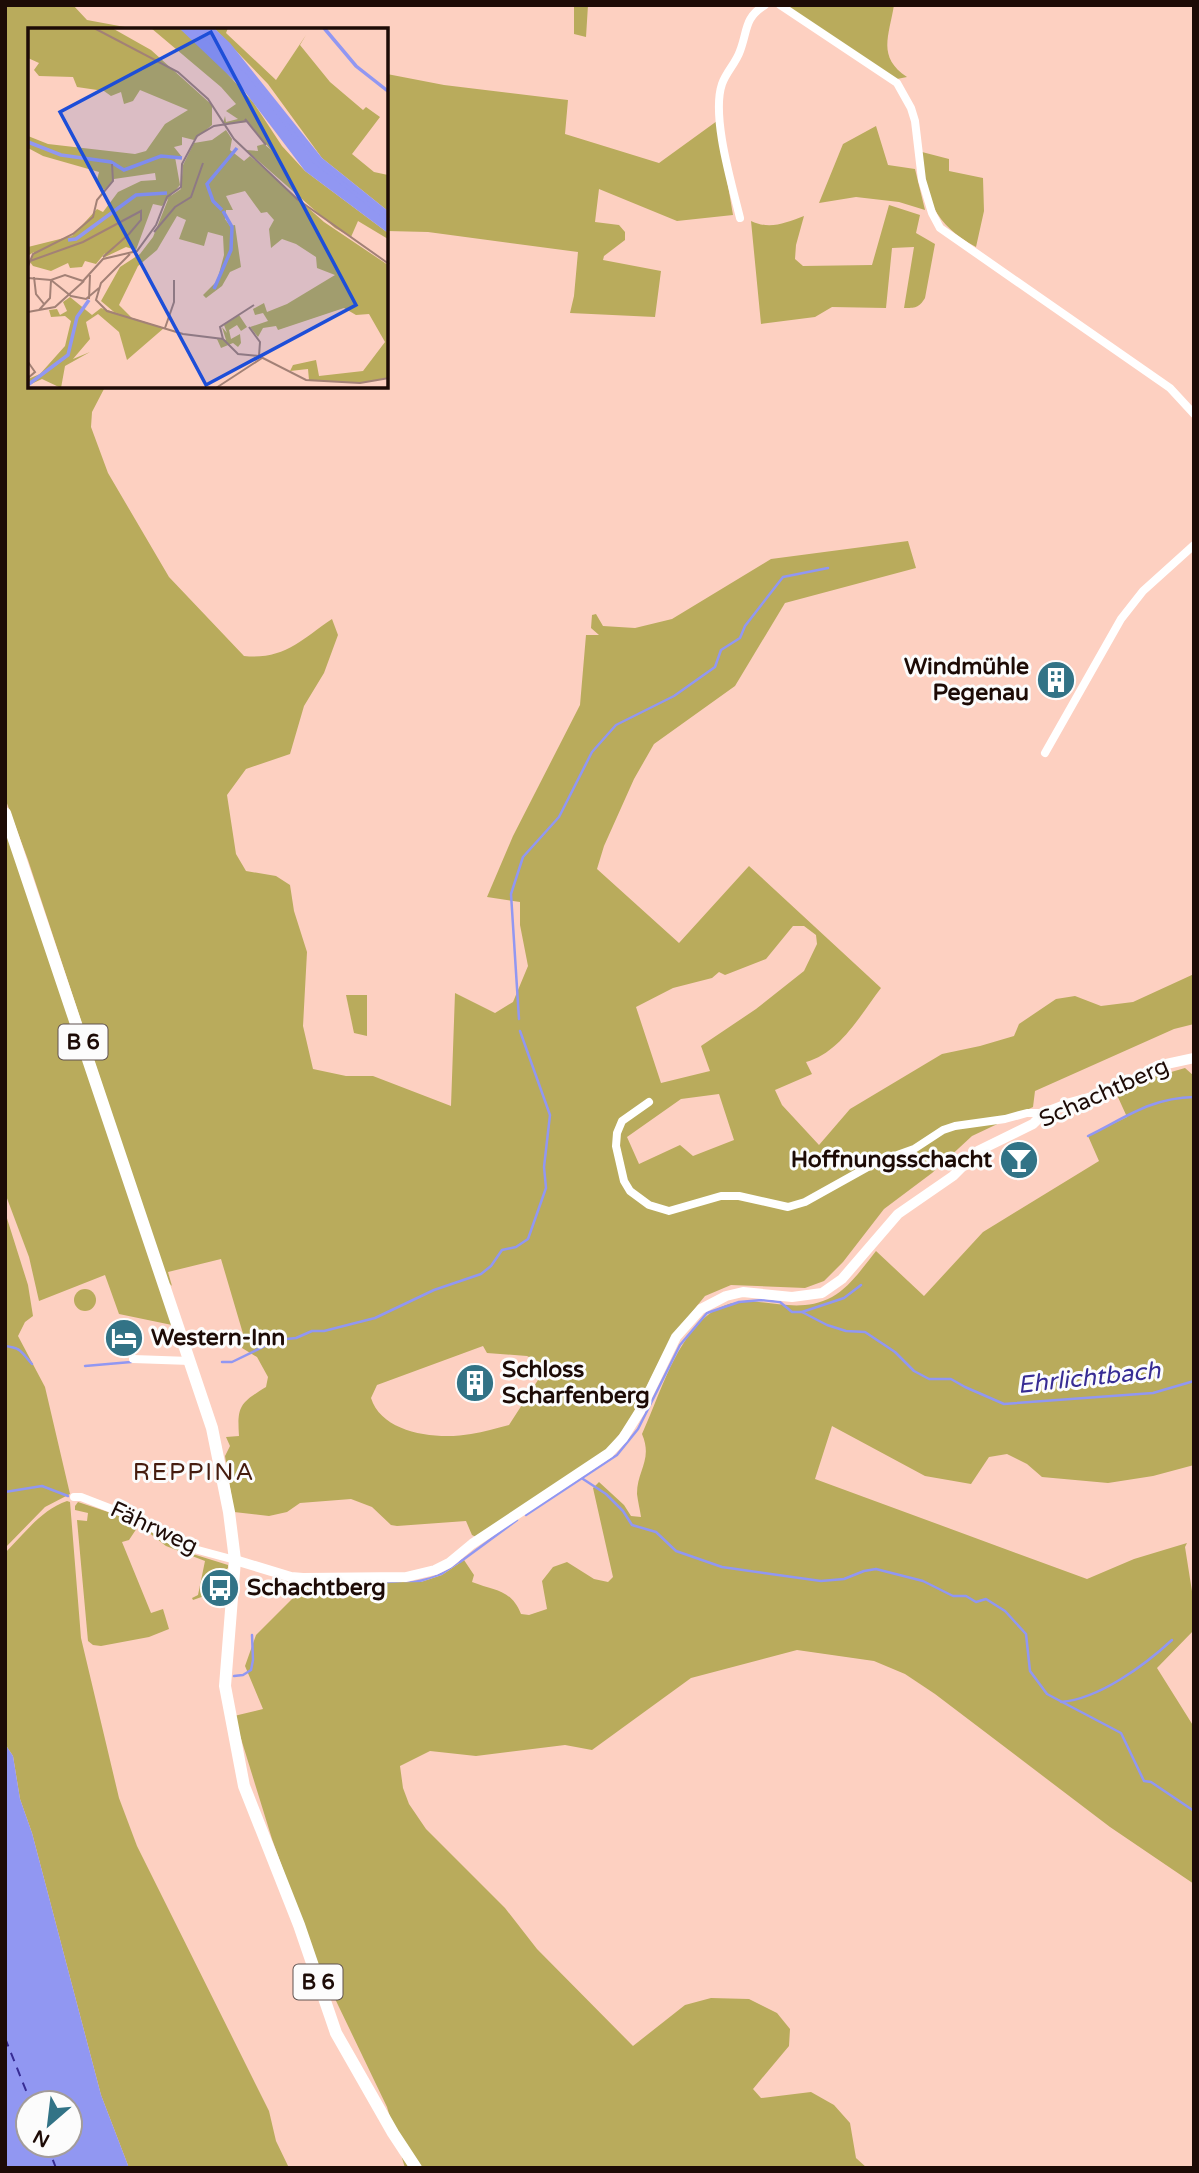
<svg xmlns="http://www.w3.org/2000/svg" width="1199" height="2173" font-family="'Varela Round',sans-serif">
	<rect width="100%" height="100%" fill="#fdd0c1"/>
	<g fill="#b9ab5c" fill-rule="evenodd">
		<path d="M5 5H73L87 20 141 30H30V256L28 257 30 259V387H105L92 412 91 427 108 473 169 577 244 656C284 660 301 640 332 619L338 635 324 673 304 706 290 754 246 769 227 795 236 854 246 871 276 876 290 885 294 911 307 952 303 1026 313 1069 346 1076H373L451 1106 455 993 495 1013 513 1002 528 966 520 925V902L487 897 513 836 580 705 586 635H599L591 628 592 615 596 614 603 626 635 628 672 619 771 559 908 541 916 568 785 603 735 686 654 744 634 779 604 846 597 869 679 943 749 866 881 988C861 1014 840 1053 806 1062L812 1074 775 1090 782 1105 819 1145 850 1109 942 1054 980 1046 1014 1036 1019 1024 1056 999 1075 996 1101 1006 1133 1002 1194 974V1024L1174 1029 1035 1091 1033 1107 972 1136 932 1173 884 1209 843 1262 824 1281 805 1288 731 1285 705 1296 671 1338 629 1422 607 1450 476 1537 472 1535 466 1521 397 1526 391 1525 372 1507 351 1499 300 1503 287 1512 269 1516 234 1512 225 1456 230 1446 226 1437 239 1436C237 1406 240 1403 266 1387L268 1377 257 1357 242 1348 244 1337 221 1259 168 1272 172 1286 167 1281 28 860 5 798ZM793 926H804L816 935 817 944 804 971 756 1009 701 1046 710 1071 661 1083 636 1007 673 988 712 978 719 972 725 975 766 959ZM719 1094 734 1140 693 1156 680 1145 639 1164 627 1137 681 1099ZM483 1346 487 1353 527 1356 547 1366 509 1425C496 1428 484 1432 471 1434 438 1440 382 1434 371 1398L377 1385Z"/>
		<path d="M574 5H588L586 37 574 34Z"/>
		<path d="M784 5H894C889 36 877 57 907 77L897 79Z"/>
		<path d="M387 74 444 85 568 100 565 134 659 163 717 121 733 215 677 221 599 189 595 222 619 225 625 232V240L604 256 603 260 661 271 655 317 570 313 574 296 578 252 428 232 387 231Z"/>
		<path d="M876 126 888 165 915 169 925 210 899 202 856 197 819 203 843 144Z"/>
		<path d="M922 152 949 159V171L983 178 984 211 976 247C934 224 925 199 922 152Z"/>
		<path d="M889 205 920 215 916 233 935 244 925 298C919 308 915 308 904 308L914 247 892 248 886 308 832 307 815 317 761 324 751 221C770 230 785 223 804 216L796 245 795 259 803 266 872 265Z"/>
		<path d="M5 829 172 1325 119 1314 105 1275 39 1301 29 1257 5 1193Z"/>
		<path d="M346 995H367V1036L354 1033Z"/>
		<path d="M1185 1068 1194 1076V1465L1153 1476 1108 1483 1042 1477 1027 1464 1007 1454 989 1457 971 1484 925 1476 832 1426 815 1479 1087 1579 1134 1559 1187 1543 1185 1547 1194 1604V1630L1157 1668 1194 1727V1884L1110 1827 935 1694 905 1674 874 1661 797 1650 691 1678 592 1750 565 1745 476 1756 430 1751 400 1766 403 1788 409 1804 426 1829 505 1908 537 1949 633 2046 685 2005 711 1998 749 1999 777 2013 790 2029 789 2046 753 2089 761 2098 811 2092 834 2105 850 2123 856 2158 867 2168H405L387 2107 314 1955 272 1839 234 1716 263 1709 245 1666 256 1635 305 1586 291 1585V1583L421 1582 442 1575 464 1560 474 1575 472 1582C495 1591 511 1589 521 1614L529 1615 547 1609 542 1581 553 1567 567 1562 594 1579 608 1582 613 1577 593 1488 599 1482 624 1505 631 1516 641 1517C640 1510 638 1502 637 1494 637 1470 653 1460 642 1434 658 1399 673 1348 701 1321 744 1279 785 1322 832 1297 850 1287 864 1266 876 1251L924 1296 983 1232 1099 1161 1088 1136 1127 1117 1117 1095 1154 1077Z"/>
		<path d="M5 1212 28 1285 33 1316 25 1322 18 1336 45 1387 70 1494 45 1507 5 1548Z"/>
		<circle cx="85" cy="1300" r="11"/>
		<path d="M67 1501 70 1502 81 1638 119 1798 137 1846 269 2111 276 2141 289 2168H129L101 2095 32 1833 20 1799 13 1756 5 1744V1553C24 1534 41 1510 67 1501Z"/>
		<path d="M78 1502 132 1520 180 1550 228 1565V1568L224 1571 218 1570 213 1593 193 1600 192 1598 198 1595 205 1561 166 1546 139 1525 129 1540 122 1542 151 1613 163 1609 169 1629 149 1637 101 1646 93 1645 88 1641 77 1520 87 1521 88 1513 75 1510V1506Z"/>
	</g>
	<g fill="#9197f2" fill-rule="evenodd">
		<path d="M462 1559 464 1560 442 1575 421 1582 291 1583C300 1580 313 1581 324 1581 369 1582 426 1592 462 1559Z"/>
		<path d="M5 1744 13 1756 20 1799 32 1833 101 2095 129 2168H5ZM28 2103H70V2145H28Z"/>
	</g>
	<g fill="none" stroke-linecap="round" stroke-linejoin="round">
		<g stroke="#9197f2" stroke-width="2.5">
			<path d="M519 1019 511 894 523 857 559 817 592 752 616 725 674 696 715 667 721 650 740 638 745 626 783 577 828 568"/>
			<path d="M1088 1136C1125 1118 1150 1098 1194 1097"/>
			<path d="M802 1312 827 1325 846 1331 865 1332 895 1352 914 1371 929 1379H951L965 1387 1004 1404 1153 1393 1194 1381"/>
			<path d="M5 1346C22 1348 21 1352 32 1364"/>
			<path d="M222 1362H232L277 1340 296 1338 312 1331H324L375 1318 434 1290 481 1274 491 1266 502 1250 516 1247 528 1239 546 1188 544 1167 550 1115 520 1031"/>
			<path d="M85 1366 131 1362"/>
			<path d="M583 1479 606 1494 623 1511 632 1525 656 1532 676 1551 722 1567 821 1581 844 1579 864 1571 876 1569 923 1581 953 1596H966L976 1602 986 1599 1005 1611 1026 1634 1030 1671 1047 1694 1121 1733 1144 1781 1151 1782 1194 1811"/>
			<path d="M5 1492 42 1486 68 1496"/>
			<path d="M526 1515 617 1455 638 1429 680 1345 707 1313 739 1302 762 1300 780 1302 792 1312H802L844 1298 861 1285"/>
			<path d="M460 1562 517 1520"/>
			<path d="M234 1676 243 1675 251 1670 253 1660 252 1635"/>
			<path d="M1061 1702C1099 1699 1145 1665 1172 1640"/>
		</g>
		<g stroke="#372c94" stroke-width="2" stroke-dasharray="9 7" stroke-linecap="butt">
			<path d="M5 2038 31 2103"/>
			<path d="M47 2145 56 2168"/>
		</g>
		<g stroke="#fff" stroke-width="8">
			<path d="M780 5 897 83 911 108 915 121 922 180 932 213 940 228 1170 388 1194 414"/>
			<path d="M740 218C732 185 711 116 722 84 726 72 736 63 740 51 748 30 744 18 765 5"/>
			<path d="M1045 753 1121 619 1143 591 1194 545"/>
			<path d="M649 1102 622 1121 617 1133 616 1146 624 1181 630 1191 649 1205 669 1211 721 1196H739L788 1207 805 1202 875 1163 914 1149 943 1130 955 1126 1005 1119 1027 1113H1044"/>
			<path d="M133 1359 190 1361"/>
			<path d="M74 1497H81L143 1521 170 1540 183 1546 235 1560"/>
		</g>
		<path stroke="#fff" stroke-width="10" d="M235 1560 291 1577 303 1578 406 1577 435 1570 449 1563 472 1544 609 1453 623 1438 640 1411 676 1337 701 1309 726 1296 743 1292 792 1297 822 1293 842 1279 898 1214 953 1176 978 1151 1033 1124 1044 1113 1070 1103 1114 1091 1157 1066 1194 1058"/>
		<path stroke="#fff" stroke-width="12" d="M5 813 212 1428 229 1512 235 1560 225 1686 244 1786 299 1925 336 2033 393 2133 416 2168"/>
	</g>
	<defs>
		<g id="building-disc" transform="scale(2.0125)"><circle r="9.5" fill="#327386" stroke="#fcfcfc"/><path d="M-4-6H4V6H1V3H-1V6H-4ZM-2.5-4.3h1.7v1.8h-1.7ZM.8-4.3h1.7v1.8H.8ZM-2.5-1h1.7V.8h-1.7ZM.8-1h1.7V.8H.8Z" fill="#fff"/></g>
		<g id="bar-disc" transform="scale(2.0125)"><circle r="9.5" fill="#327386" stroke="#fcfcfc"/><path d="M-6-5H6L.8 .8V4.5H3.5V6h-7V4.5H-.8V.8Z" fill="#fff"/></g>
		<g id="hotel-disc" transform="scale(2.0125)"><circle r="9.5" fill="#327386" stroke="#fcfcfc"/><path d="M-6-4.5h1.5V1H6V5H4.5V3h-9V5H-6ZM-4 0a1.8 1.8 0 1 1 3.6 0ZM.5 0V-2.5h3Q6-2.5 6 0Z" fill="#fff"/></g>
		<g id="bus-disc" transform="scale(2.0125)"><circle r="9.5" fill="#327386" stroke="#fcfcfc"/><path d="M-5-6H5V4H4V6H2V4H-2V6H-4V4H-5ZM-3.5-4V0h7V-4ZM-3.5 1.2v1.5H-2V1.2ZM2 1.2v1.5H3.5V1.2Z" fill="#fff"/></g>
	</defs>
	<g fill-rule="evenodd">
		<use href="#building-disc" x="1056" y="680"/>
		<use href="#bar-disc" x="1019" y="1160"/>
		<use href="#hotel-disc" x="124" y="1338"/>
		<use href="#building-disc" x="475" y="1383"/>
		<use href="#bus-disc" x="220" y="1588"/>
	</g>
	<g text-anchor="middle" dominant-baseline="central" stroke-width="6" stroke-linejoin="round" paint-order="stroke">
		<g fill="#fcfcfc" stroke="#605350" stroke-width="2">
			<rect x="58.5" y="1024.5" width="49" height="35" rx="5"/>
			<rect x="293.5" y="1964.5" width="49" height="35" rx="5"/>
		</g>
		<g font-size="21" font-weight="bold" fill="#1d0b06">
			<text x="83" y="1042">B 6</text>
			<text x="318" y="1982">B 6</text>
		</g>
		<g font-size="23" font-weight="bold" fill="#1d0b06" stroke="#fcfcfc" text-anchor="start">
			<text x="1029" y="667" text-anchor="end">Windmühle<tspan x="1029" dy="26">Pegenau</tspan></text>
			<text x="992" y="1160" text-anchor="end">Hoffnungsschacht</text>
			<text x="151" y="1338">Western-Inn</text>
			<text x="502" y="1370">Schloss<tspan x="502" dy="26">Scharfenberg</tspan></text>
			<text x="247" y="1588">Schachtberg</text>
		</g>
		<g font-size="23" fill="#1d0b06" stroke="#fcfcfc">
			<text transform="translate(1104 1093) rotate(-24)">Schachtberg</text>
			<text transform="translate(154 1528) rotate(25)">Fährweg</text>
		</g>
		<g font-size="24" font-style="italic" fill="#372c94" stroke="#fcfcfc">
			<text transform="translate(1089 1378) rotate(-6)">Ehrlichtbach</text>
		</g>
		<g font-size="24" letter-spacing="2" fill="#461c0e" stroke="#fcfcfc">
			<text x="194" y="1472">REPPINA</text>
		</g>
	</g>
	<g transform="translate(28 28)">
		<rect width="360" height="360" fill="#fdd0c1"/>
		<path d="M0 0H84L123 22 184 77V97L166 112 154 109V117L146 119 154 129H147L152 157 134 178 125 176 108 222 98 219 75 230 77 225 68 236 57 233 54 239 42 240 40 235 23 243 5 238 2 234 6 224 1 227 0 219 44 208 69 181 75 184 90 164 113 153 128 152 127 145 86 151 76 162 69 152 71 144 15 128 0 120V108L20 116 107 126 118 123 137 96 160 82 112 62 105 73 96 76 93 64 83 68 76 63 49 59 45 49 11 48 6 42 11 35 0 30ZM123 0H151L176 20 225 74 254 118 277 143 360 205V211L330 193 323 209 307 200 218 122 230 123 229 118 236 116 243 122 220 94 195 96 197 88 198 94 210 91 198 83 208 76 193 59ZM186 0H200L198 5 248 52 278 7 272 17 302 54 335 82 338 79 352 89 324 126 346 144 360 147V183L294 130 240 56ZM198 102 204 111 202 122 216 133 222 128 296 194 360 237V350L333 355 281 352 280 341 262 343 265 337 288 332 291 348 335 343 357 314 341 286 328 287 316 280 250 302 248 298 235 300 230 309 222 299 240 293 235 285 227 287 225 281 236 275 239 284 259 276 307 247 289 240 288 229 268 216 254 211 243 220 241 201 246 192 239 184 233 185 217 163 198 168 205 182H198L197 191 202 198 207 197 213 239 202 244 194 258 178 270 175 267 189 253 196 227 195 208 180 204 176 218 151 211 158 192 149 188 129 222 110 238 91 277 104 290 86 284 73 273 92 239 112 226 125 209 141 169 153 161 155 137 166 115 184 112ZM42 269 64 287 73 280 136 300 99 332 91 304 70 286 58 294 62 311 45 331 62 324 37 338 33 360 14 351 1 357 0 351 12 346 37 318 43 293 37 288 23 289 21 282 29 281 32 287 39 283 35 274ZM211 287 219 299 213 303 209 297 201 302 203 311 212 306 213 315 210 319 205 315 193 320 189 311 198 312 194 299 199 305 196 297Z" fill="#b9ab5c"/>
		<path d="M151 0H186L202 15 294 130 360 183V205L277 143 214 60Z" fill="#9197f2"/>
		<path fill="none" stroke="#9197f2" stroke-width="3.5" d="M166 0 220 45 286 133 361 192M296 0 328 38 361 64M0 114 33 127 83 134 96 142 133 128 154 130M194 182 185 173 179 156 209 120M40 212 48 211 108 167 139 165M186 261 203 222 204 199 195 183M1 356 40 327 49 289 61 272"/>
		<path fill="none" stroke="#a38176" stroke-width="2" d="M66 0 150 44 180 71 206 111 269 171 361 236M217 91 238 117M126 204 147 179 163 169 175 135M102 226 73 255 68 272 79 283 155 306 195 311 210 326 231 328 278 352 332 355 361 350M2 233 55 214 113 183V192L101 206 75 229M0 238 5 226 45 206 65 189 69 172 85 153 84 136M6 249 8 266 16 276M0 250 23 252 37 247 55 253 75 231 109 223 128 197 139 169 153 159 154 136 169 108 186 98 219 93M23 252 43 268 58 271 71 260M61 271 62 247M11 282 22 270 23 252M0 284 27 279 56 253M221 299 232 314 231 328M137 300 146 274V252M195 311 192 299 226 277M0 334 7 344 0 350M188 360 234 330"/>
		<path fill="#1d4ed8" fill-opacity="0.15" stroke="#1d4ed8" stroke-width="3.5" d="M183 4 328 277 178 357 32 84Z"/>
		<rect width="360" height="360" fill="none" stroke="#1d0b06" stroke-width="3.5"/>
	</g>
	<rect width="1199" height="2173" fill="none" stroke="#1d0b06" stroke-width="14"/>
	<g transform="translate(49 2124) rotate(208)"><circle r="33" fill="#fcfcfc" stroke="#a39c9a" stroke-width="2"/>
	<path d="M0-5L12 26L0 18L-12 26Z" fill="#327386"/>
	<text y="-10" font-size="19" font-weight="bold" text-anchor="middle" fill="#1d0b06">N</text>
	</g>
</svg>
